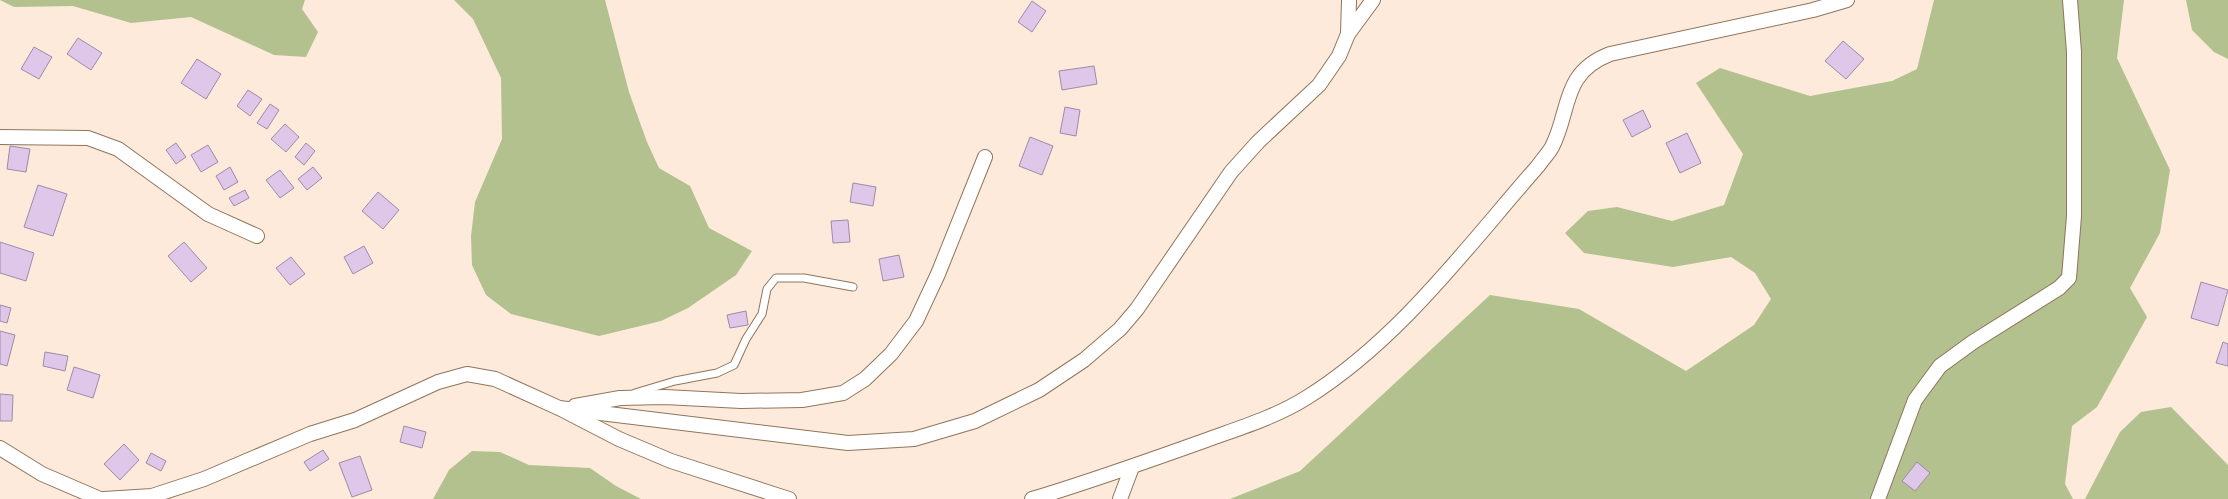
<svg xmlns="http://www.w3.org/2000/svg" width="2228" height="499" font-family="Ubuntu,sans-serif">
	<rect width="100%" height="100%" fill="#fdeada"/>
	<g fill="#b2c18e">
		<path d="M0 0H305L302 9 318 32 306 57 274 55 191 17 131 23 73 6 14 7Z"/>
		<path d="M454 0H605L629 92 647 142 659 168 690 186 709 228 752 251 736 275 688 308 661 321 599 336 511 314 486 295 472 265 471 236 475 202 502 139 501 78 473 19Z"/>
		<path d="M1934 0H2124L2117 58 2170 170 2160 233 2130 288 2147 317 2097 407 2072 426 2065 484 2073 499H1230L1300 471 1490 295 1579 309 1686 371 1754 325 1771 299 1755 273 1731 257 1673 267 1584 253 1565 233 1588 211 1617 207 1672 221 1724 205 1743 154 1696 83 1720 68 1810 96 1892 81 1917 69Z"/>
		<path d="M2186 0H2228V59L2214 52 2192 30Z"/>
		<path d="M2171 407 2228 465V499H2085L2120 432 2141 412Z"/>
		<path d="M472 451 500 452 529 465 590 468 616 486 641 499H433L449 470Z"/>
	</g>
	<g fill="#dec7e8" stroke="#9f8aa8">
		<path d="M1032 1 1046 11 1032 32 1018 22Z"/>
		<path d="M78 38 102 53 91 70 67 54Z"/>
		<path d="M1843 41 1864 59 1846 79 1825 61Z"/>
		<path d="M34 47 52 57 39 79 21 69Z"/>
		<path d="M197 59 221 74 206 99 181 83Z"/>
		<path d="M1094 66 1097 84 1062 90 1059 71Z"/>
		<path d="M248 90 262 99 250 116 237 106Z"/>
		<path d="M270 104 279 110 267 129 257 123Z"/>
		<path d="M1065 107 1080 110 1076 136 1060 133Z"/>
		<path d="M1643 110 1651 127 1632 137 1623 120Z"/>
		<path d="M285 124 299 137 286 152 271 139Z"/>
		<path d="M1687 133 1701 163 1680 173 1666 143Z"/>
		<path d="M1030 137 1053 146 1042 175 1019 166Z"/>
		<path d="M176 143 186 157 176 164 166 150Z"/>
		<path d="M306 143 315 151 304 165 295 157Z"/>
		<path d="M208 145 218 162 201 172 191 155Z"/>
		<path d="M10 146 30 149 26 172 7 169Z"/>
		<path d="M230 167 238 182 224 190 216 176Z"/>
		<path d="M313 167 322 178 307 190 298 179Z"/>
		<path d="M280 170 294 188 280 198 266 180Z"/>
		<path d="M853 183 876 187 873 206 850 202Z"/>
		<path d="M38 185 67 194 53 236 24 227Z"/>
		<path d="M245 190 249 198 234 206 229 198Z"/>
		<path d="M378 192 399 210 383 229 362 211Z"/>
		<path d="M848 220 850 242 833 243 831 221Z"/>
		<path d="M0 242 34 253 26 281 0 273Z"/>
		<path d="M184 242 207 268 191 282 168 256Z"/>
		<path d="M364 246 373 263 353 274 344 257Z"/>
		<path d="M899 255 904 277 883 281 879 259Z"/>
		<path d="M291 257 305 274 290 285 276 268Z"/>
		<path d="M2201 282 2228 290 2218 326 2191 318Z"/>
		<path d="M0 305 11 308 7 323 0 321Z"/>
		<path d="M746 311 748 325 730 328 727 315Z"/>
		<path d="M0 331 15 335 7 366 0 364Z"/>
		<path d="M2223 342 2228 344V366L2216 363Z"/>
		<path d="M45 352 68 356 65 371 43 366Z"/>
		<path d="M74 367 100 375 93 398 67 390Z"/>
		<path d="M0 394 13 395 12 421H0Z"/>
		<path d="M404 426 426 432 422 448 400 442Z"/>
		<path d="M124 444 139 460 120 480 104 464Z"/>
		<path d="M323 450 329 459 310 471 304 462Z"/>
		<path d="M151 453 166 461 161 471 146 463Z"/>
		<path d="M360 456 372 490 352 497 339 463Z"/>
		<path d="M1917 462 1930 473 1915 491 1902 481Z"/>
	</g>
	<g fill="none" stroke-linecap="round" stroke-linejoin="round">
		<g stroke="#90755c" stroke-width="9">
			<path id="service" d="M635 393 675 381 717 373 734 365 746 339 762 314 767 289 776 278H804L853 287"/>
		</g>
		<g stroke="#90755c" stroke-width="16">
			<g id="minor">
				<path d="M1348 34 1349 0"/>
				<path d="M0 137 88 138 118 149 208 214 257 236"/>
				<path d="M575 406 620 398 665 397 741 401 802 400 843 393 865 379 891 354 916 321 938 274 985 157"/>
				<path d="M559 408 848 443 914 439 975 421 1039 390 1084 360 1120 329 1137 309 1231 172 1258 142 1319 85 1339 56 1348 34 1373 0"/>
				<path d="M0 448 42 474 100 499"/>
				<path d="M104 499 152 496 204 479 310 434 355 420 438 382 467 374 495 379 559 408 619 439 671 461 789 499"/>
				<path d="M1032 499C1089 482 1145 462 1201 442 1236 429 1274 418 1306 398 1399 340 1466 248 1538 166 1542 160 1548 154 1552 147 1571 110 1561 73 1610 54L1813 10 1847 0"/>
				<path d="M1120 499 1132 467"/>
				<path d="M1878 499 1915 400 1940 366 1973 342 2059 288 2069 278 2074 216V52L2070 0"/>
			</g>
		</g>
		<use href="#service" stroke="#fff" stroke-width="7"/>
		<use href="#minor" stroke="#fff" stroke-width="14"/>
	</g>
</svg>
